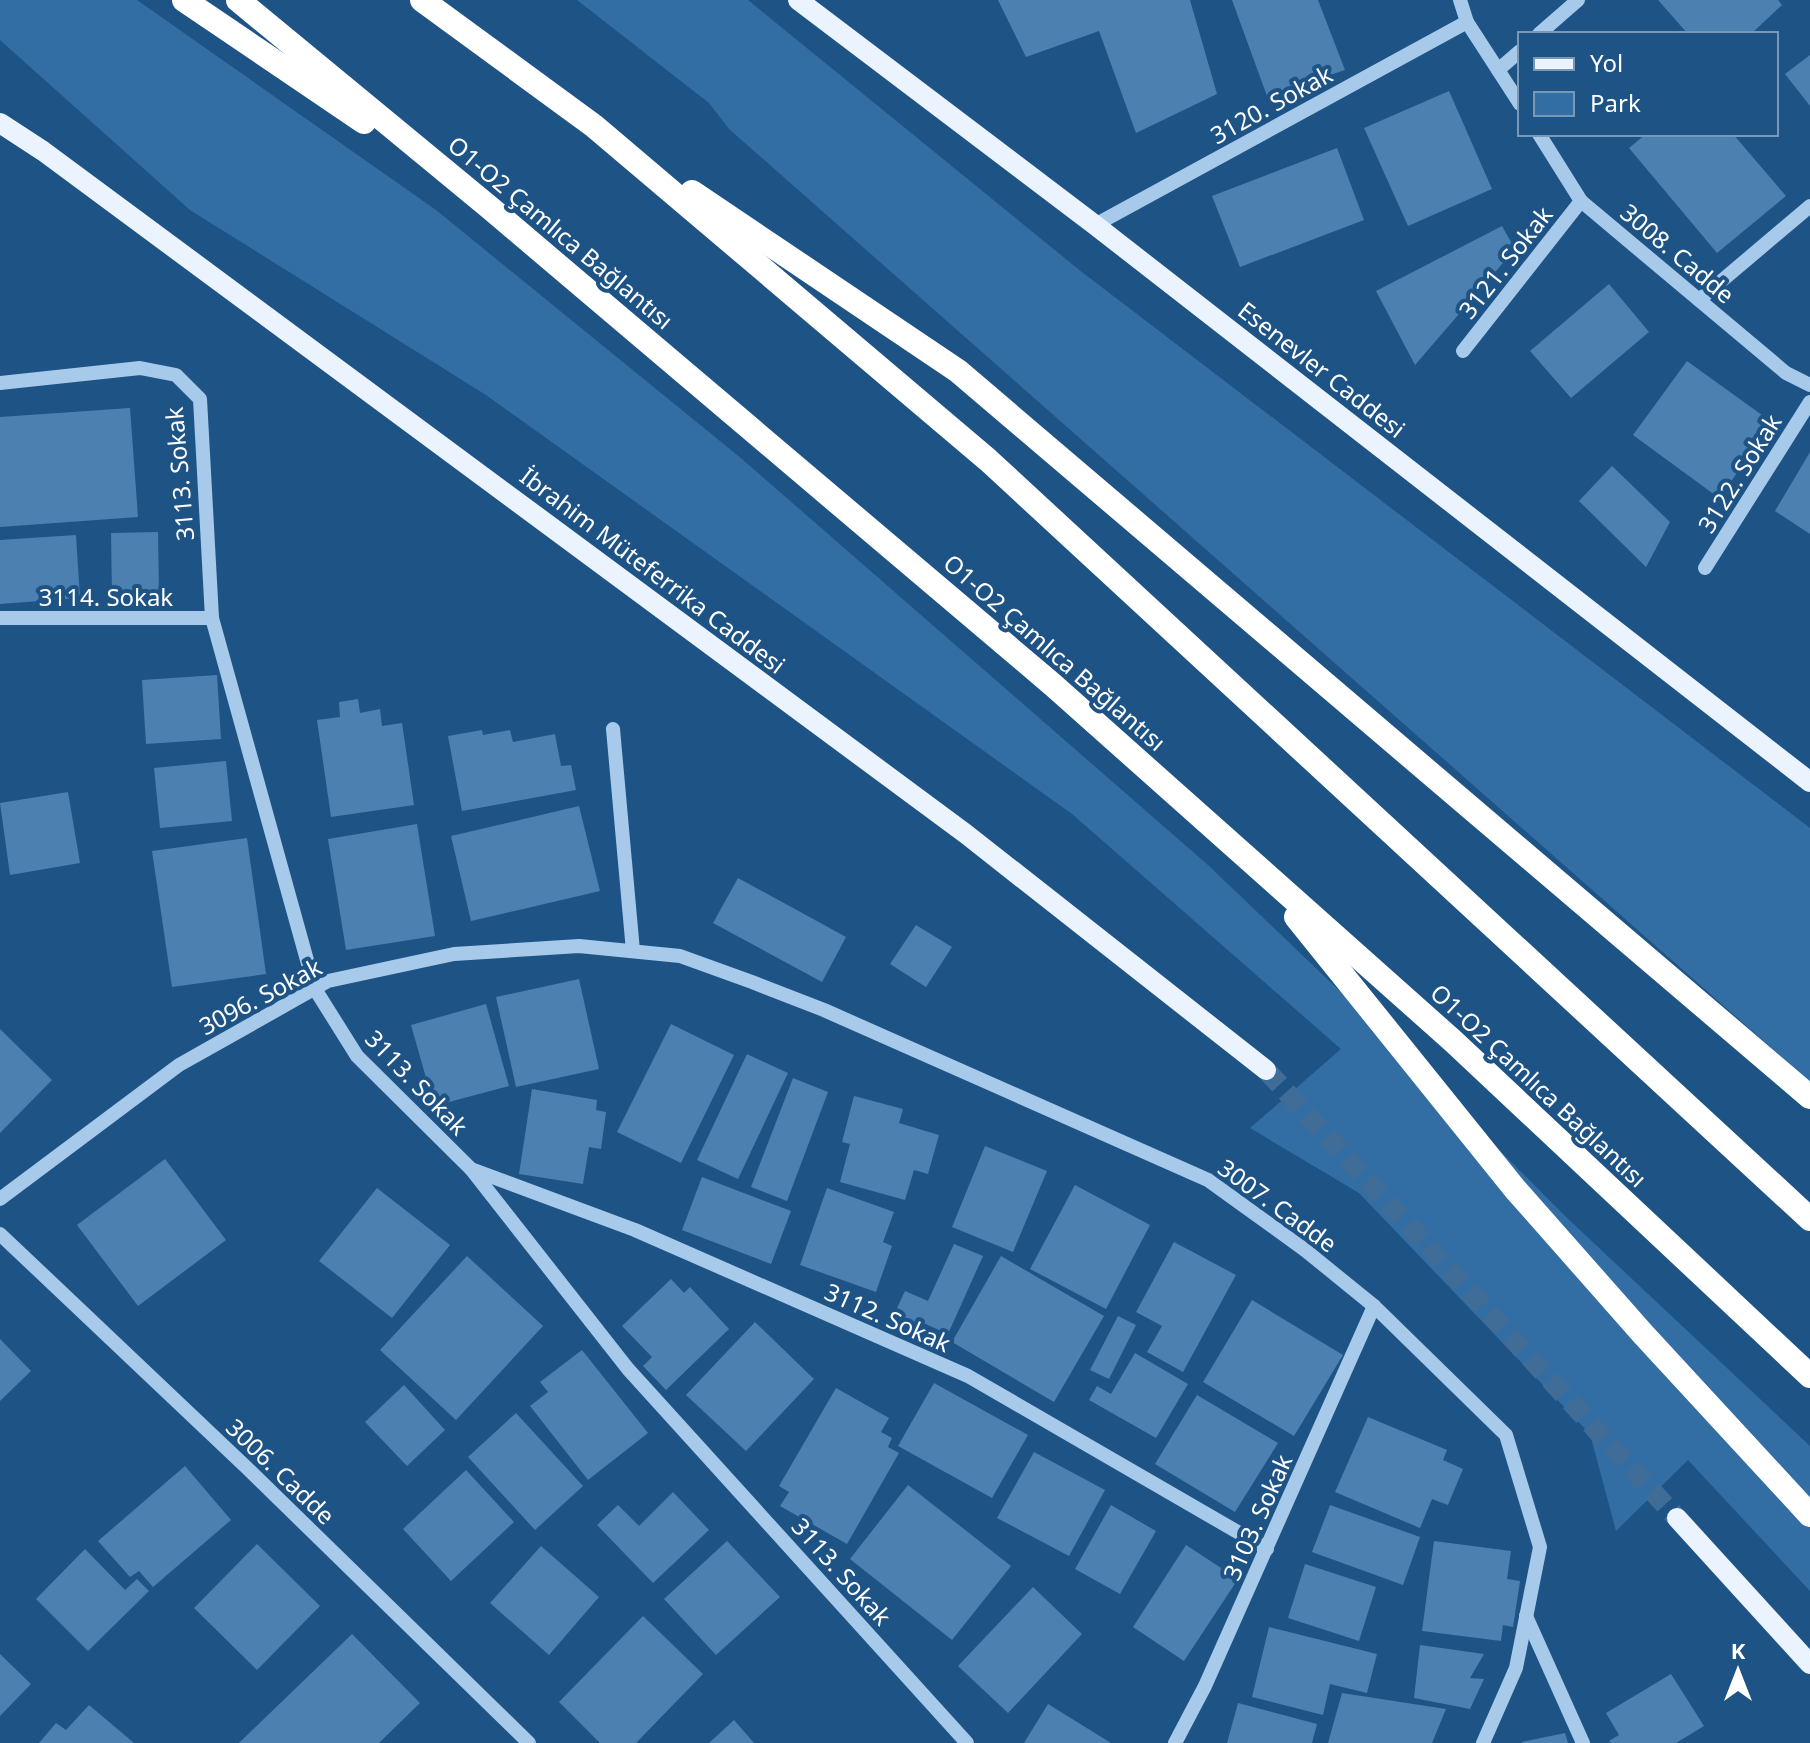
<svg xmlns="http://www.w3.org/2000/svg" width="1810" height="1743" font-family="'Noto Sans',sans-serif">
	<rect width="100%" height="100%" fill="#1e5386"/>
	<g fill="#326ea4">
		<path d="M0 0H137L436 210 742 459 1208 865 1370 1020 1565 1216 1810 1446V1591L1688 1460 1616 1531 1590 1434 1359 1193 1250 1128 1341 1049 1072 814 486 395 190 210 0 40Z"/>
		<path d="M577 0H748L1078 269 1810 828V1082L729 129 709 103Z"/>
	</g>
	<g fill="#4b80b1">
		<path d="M998 0H1190L1217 94 1136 133 1099 31 1026 57Z"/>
		<path d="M1232 0H1318L1345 70 1267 96Z"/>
		<path d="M1658 0H1778L1782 5 1751 34H1688Z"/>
		<path d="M1810 55V106L1785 74Z"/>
		<path d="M1449 91 1492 189 1408 226 1364 128Z"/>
		<path d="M1646 134H1733L1786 196 1717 253 1629 148Z"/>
		<path d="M1337 148 1364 220 1240 267 1212 196Z"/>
		<path d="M1502 226 1515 249 1415 365 1376 291Z"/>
		<path d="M1609 284 1649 332 1571 398 1530 351Z"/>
		<path d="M1687 361 1773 423 1719 498 1633 435Z"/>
		<path d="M130 408 138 517 0 527V417Z"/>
		<path d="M1810 452V534L1775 511Z"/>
		<path d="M1612 466 1670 522 1646 567 1579 501Z"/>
		<path d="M158 532 159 595 112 596 111 533Z"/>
		<path d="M76 535 80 598 0 604V540Z"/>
		<path d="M217 675 221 739 146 744 142 680Z"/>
		<path d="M358 699 360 713 380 709 382 726 402 723 414 805 331 817 317 720 340 717 339 702Z"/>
		<path d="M482 730 483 735 510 730 513 742 555 734 561 766 571 765 576 790 462 811 448 736Z"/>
		<path d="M226 761 232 821 160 828 154 768Z"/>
		<path d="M68 792 80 863 10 875 0 803Z"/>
		<path d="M579 806 600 891 471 921 451 836Z"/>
		<path d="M417 824 435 936 346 950 328 839Z"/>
		<path d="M247 838 266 974 172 987 152 851Z"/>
		<path d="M738 878 846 937 822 982 713 923Z"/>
		<path d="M916 925 952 947 926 987 890 964Z"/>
		<path d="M579 979 599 1069 516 1087 496 997Z"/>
		<path d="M486 1004 509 1086 434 1106 411 1025Z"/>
		<path d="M671 1024 734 1055 681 1163 617 1132Z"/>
		<path d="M0 1029 52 1080 0 1133Z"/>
		<path d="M747 1054 788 1073 738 1179 697 1160Z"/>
		<path d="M793 1078 828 1092 787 1201 751 1187Z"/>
		<path d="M532 1089 597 1100 596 1110 606 1112 601 1149 589 1147 583 1184 519 1174Z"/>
		<path d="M854 1096 903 1109 899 1123 939 1135 928 1174 914 1170 905 1200 840 1182 850 1144 842 1142Z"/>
		<path d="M985 1146 1047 1171 1013 1252 952 1227Z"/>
		<path d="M165 1159 226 1240 138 1306 77 1225Z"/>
		<path d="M702 1177 791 1211 771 1264 682 1230Z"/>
		<path d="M1075 1185 1150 1225 1106 1309 1030 1269Z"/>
		<path d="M377 1188 450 1245 392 1318 319 1261Z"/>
		<path d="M827 1188 894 1212 883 1242 892 1246 876 1292 800 1265Z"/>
		<path d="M1174 1242 1236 1275 1183 1372 1147 1352 1162 1326 1136 1312Z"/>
		<path d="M954 1244 983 1256 948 1334 921 1322 917 1332 891 1321 905 1291 928 1301Z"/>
		<path d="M467 1256 543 1326 456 1420 380 1350Z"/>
		<path d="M1001 1256 1104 1316 1054 1402 952 1342Z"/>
		<path d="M671 1279 684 1293 690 1287 729 1329 666 1390 643 1366 652 1357 622 1326Z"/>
		<path d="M1252 1300 1343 1355 1294 1436 1203 1382Z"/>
		<path d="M1118 1316 1136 1325 1109 1379 1090 1370Z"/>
		<path d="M755 1322 814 1379 746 1451 686 1395Z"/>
		<path d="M0 1339 31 1371 0 1401Z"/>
		<path d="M582 1350 648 1433 588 1480 530 1406 548 1392 540 1382Z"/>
		<path d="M1135 1353 1188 1384 1156 1438 1089 1400 1097 1386 1111 1394Z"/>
		<path d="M934 1383 1028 1435 992 1498 898 1446Z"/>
		<path d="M404 1385 445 1430 407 1466 365 1422Z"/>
		<path d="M836 1388 889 1418 881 1432 892 1438 888 1447 899 1453 847 1544 780 1506 789 1492 779 1486Z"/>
		<path d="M1197 1395 1278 1443 1235 1512 1155 1464Z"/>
		<path d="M516 1413 583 1486 535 1530 468 1457Z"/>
		<path d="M1368 1417 1447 1450 1443 1460 1463 1469 1448 1505 1432 1499 1420 1528 1335 1492Z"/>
		<path d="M1034 1452 1105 1490 1069 1556 997 1518Z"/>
		<path d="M185 1466 231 1520 153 1587 139 1571 130 1577 98 1541Z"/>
		<path d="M466 1470 514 1522 451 1581 403 1529Z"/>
		<path d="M908 1485 1011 1566 952 1640 850 1559Z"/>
		<path d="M673 1492 709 1530 653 1583 597 1525 618 1505 639 1526Z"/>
		<path d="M1111 1505 1156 1531 1120 1594 1075 1569Z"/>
		<path d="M1330 1505 1420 1537 1403 1585 1312 1552Z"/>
		<path d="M727 1541 780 1597 716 1655 664 1599Z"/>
		<path d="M1434 1541 1511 1551 1507 1579 1520 1581 1513 1627 1503 1625 1501 1641 1422 1631Z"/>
		<path d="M257 1544 320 1606 257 1670 194 1608Z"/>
		<path d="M1186 1545 1238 1579 1184 1661 1133 1627Z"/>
		<path d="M541 1546 599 1597 549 1655 490 1603Z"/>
		<path d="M85 1549 125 1590 137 1579 149 1591 88 1651 36 1599Z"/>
		<path d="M1305 1564 1376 1587 1359 1641 1288 1618Z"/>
		<path d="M1033 1587 1082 1634 1008 1713 958 1666Z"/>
		<path d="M643 1616 703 1674 636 1743H600L559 1702Z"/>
		<path d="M1269 1627 1377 1654 1367 1693 1330 1684 1323 1715 1252 1697Z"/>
		<path d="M352 1634 420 1703 379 1743H239Z"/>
		<path d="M1420 1645 1484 1654 1470 1678 1484 1679 1470 1709 1414 1698Z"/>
		<path d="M0 1654 31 1684 0 1716Z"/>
		<path d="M1671 1674 1704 1726 1676 1743H1611L1609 1741 1619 1735 1606 1713Z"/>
		<path d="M1342 1693 1446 1709 1432 1743H1328Z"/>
		<path d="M1238 1703 1317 1724 1312 1743H1227Z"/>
		<path d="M1048 1704 1111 1743H1024Z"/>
		<path d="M89 1705 134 1743H39L56 1723 66 1730Z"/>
		<path d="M734 1720 754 1743H709Z"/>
		<path d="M1565 1733 1568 1743H1522V1742Z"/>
	</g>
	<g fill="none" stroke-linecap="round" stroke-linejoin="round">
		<path stroke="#406d98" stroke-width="20" stroke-dasharray="20 10" stroke-linecap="butt" d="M1266 1070 1677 1518"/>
		<g stroke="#a7caea" stroke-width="14">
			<path d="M1460 0 1467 22 1520 104"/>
			<path d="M1539 34 1578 0"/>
			<path d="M1498 70 1520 51"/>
			<path d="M1539 134 1581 201 1786 373 1810 385"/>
			<path d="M1095 225 1467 22"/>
			<path d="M1699 300 1810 206"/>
			<path d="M1463 351 1581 201"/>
			<path d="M0 383 140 368 176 375 200 399 212 618 315 989 357 1056 471 1169 628 1369 967 1743"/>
			<path d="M1705 568 1810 402"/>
			<path d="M0 618H212"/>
			<path d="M613 729 633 951"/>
			<path d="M471 1169 635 1230 968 1376 1267 1549"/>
			<path d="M0 1199 179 1065 328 981 454 954 579 946 680 956 752 982 824 1010 1208 1180 1305 1250 1374 1306 1506 1435 1540 1547 1516 1668 1483 1743"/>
			<path d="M0 1234 246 1467 529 1743"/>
			<path d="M1526 1616 1583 1743"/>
			<path d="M1175 1743 1205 1686 1374 1306"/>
		</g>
		<g stroke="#ebf4fe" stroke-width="20">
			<path d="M798 0 1095 225 1810 782"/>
			<path d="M0 123 43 151 966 834 1266 1070"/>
			<path d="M1677 1518 1810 1664"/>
		</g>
		<g stroke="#fff" stroke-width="24">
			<path d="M184 0 364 122"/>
			<path d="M238 0 489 207 1053 685 1453 1041 1810 1376"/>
			<path d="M422 0 594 126 988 460 1810 1219"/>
			<path d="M692 192 958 371 1810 1097"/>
			<path d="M1296 917 1515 1189 1643 1334 1810 1515"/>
		</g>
	</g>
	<g text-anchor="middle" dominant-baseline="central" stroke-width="8" stroke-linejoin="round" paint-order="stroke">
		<g font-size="24" fill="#fff" stroke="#1e5386">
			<text transform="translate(1271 104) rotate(-29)">3120. Sokak</text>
			<text transform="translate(561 232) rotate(40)">O1-O2 Çamlıca Bağlantısı</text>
			<text transform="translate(1678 253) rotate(40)">3008. Cadde</text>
			<text transform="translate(1505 262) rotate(-52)">3121. Sokak</text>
			<text transform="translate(1322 369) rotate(38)">Esenevler Caddesi</text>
			<text transform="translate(1739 473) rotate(-58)">3122. Sokak</text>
			<text transform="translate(179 474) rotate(-95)">3113. Sokak</text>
			<text transform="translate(653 570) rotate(37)">İbrahim Müteferrika Caddesi</text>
			<text x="106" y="596">3114. Sokak</text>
			<text transform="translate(1055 652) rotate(41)">O1-O2 Çamlıca Bağlantısı</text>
			<text transform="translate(260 996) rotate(-28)">3096. Sokak</text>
			<text transform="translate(417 1082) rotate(46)">3113. Sokak</text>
			<text transform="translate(1539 1085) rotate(43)">O1-O2 Çamlıca Bağlantısı</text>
			<text transform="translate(1278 1205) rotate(36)">3007. Cadde</text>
			<text transform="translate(888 1317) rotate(24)">3112. Sokak</text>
			<text transform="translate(281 1471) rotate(44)">3006. Cadde</text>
			<text transform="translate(1257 1517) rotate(-66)">3103. Sokak</text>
			<text transform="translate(842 1571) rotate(48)">3113. Sokak</text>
		</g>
	</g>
	<rect x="1518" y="32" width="260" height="104" fill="#1e5386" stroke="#7898b6" stroke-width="2"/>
	<rect x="1534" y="58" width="40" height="12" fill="#ebf4fe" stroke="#7898b6" stroke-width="2"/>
	<text x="1590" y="72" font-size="24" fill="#ffffff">Yol</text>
	<rect x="1534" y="92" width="40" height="24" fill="#326ea4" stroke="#7898b6" stroke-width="2"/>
	<text x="1590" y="112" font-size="24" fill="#ffffff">Park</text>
	<g transform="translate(1738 1671)" stroke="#1e5386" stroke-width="6" paint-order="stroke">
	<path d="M0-6L14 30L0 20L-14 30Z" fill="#ffffff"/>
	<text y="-12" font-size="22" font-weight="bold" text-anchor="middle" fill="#ffffff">K</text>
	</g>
</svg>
